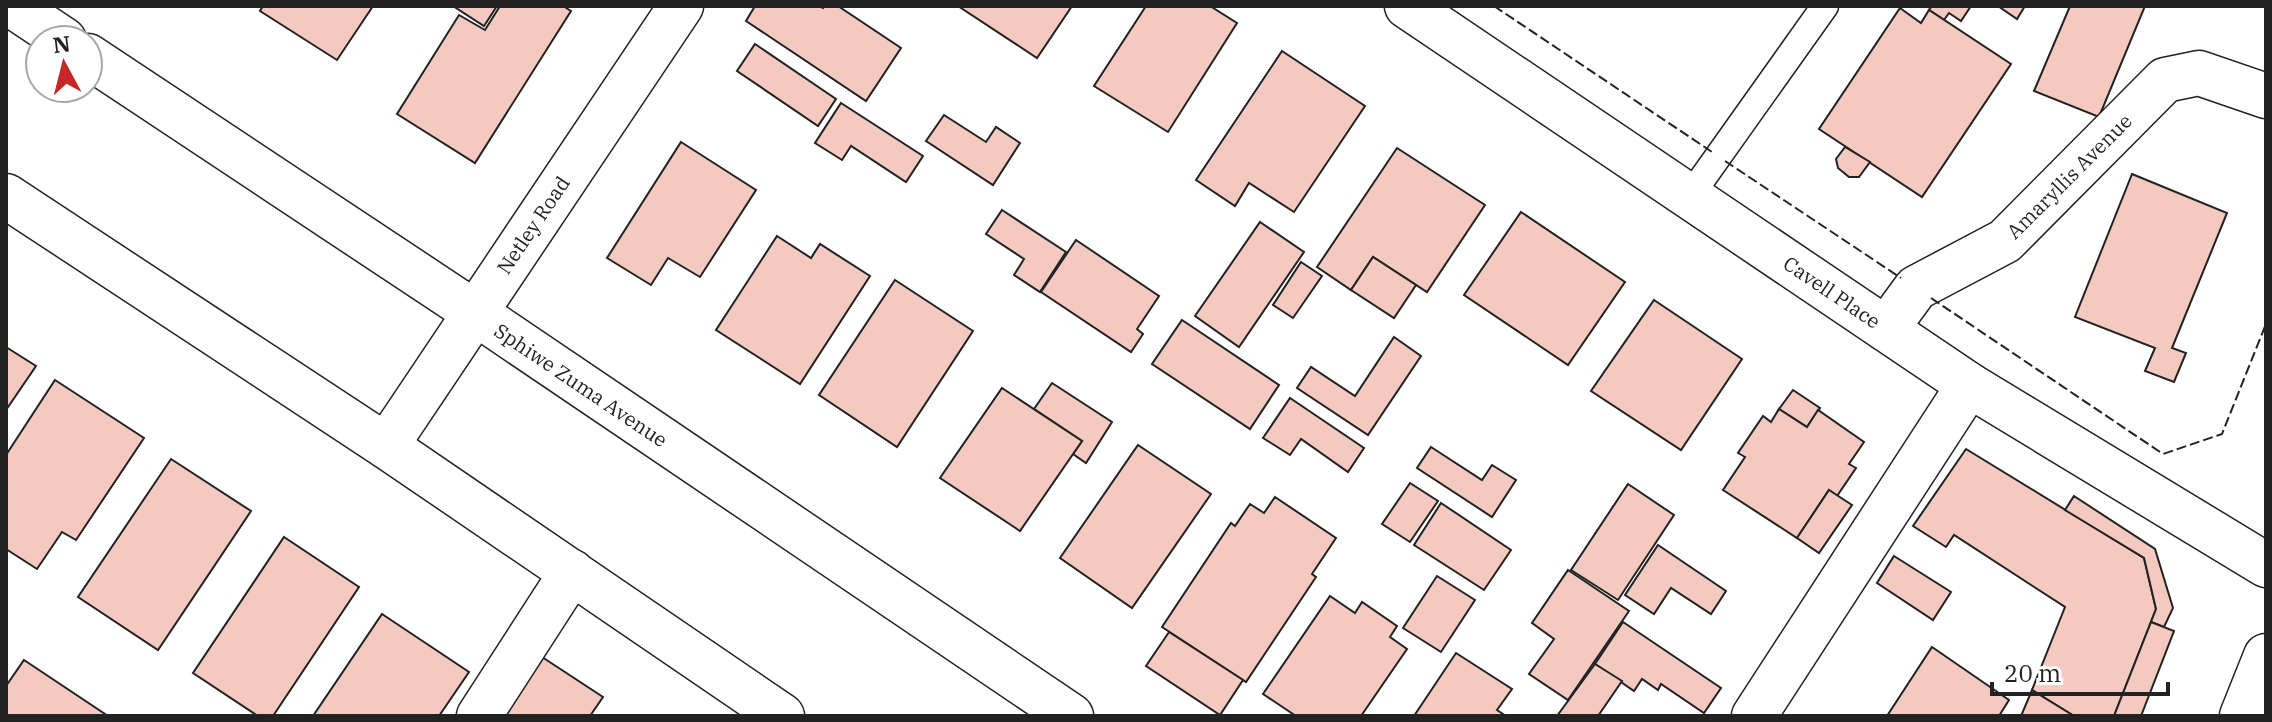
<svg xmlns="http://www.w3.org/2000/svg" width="2272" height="722" font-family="'IBM Plex Serif',serif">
	<rect width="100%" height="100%" fill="#fff"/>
	<g fill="#f3c9c0" stroke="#222" stroke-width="2">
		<path d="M263 6H373L337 60 260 11Z"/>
		<path d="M453 6H497L484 26Z"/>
		<path d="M500 6H563L571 11 475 163 397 114 459 15 485 30Z"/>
		<path d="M755 6H819L823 8 824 6H838L901 48 866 101 746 21Z"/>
		<path d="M958 6H1072L1037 58Z"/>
		<path d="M1146 6H1210L1237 23 1168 132 1094 86Z"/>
		<path d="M1932 6H1971L1961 21 1949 13 1944 20 1929 10Z"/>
		<path d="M1998 6H2025L2017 19Z"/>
		<path d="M2070 6H2145L2099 117 2034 91Z"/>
		<path d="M1900 8 1921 23 1929 10 2011 64 1922 197 1819 129Z"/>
		<path d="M755 44 836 99 818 126 737 71Z"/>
		<path d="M1282 51 1365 106 1294 212 1249 183 1235 206 1196 180Z"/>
		<path d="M841 103 923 156 906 182 851 146 842 160 815 143Z"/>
		<path d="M944 115 986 142 996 127 1020 143 993 185 926 141Z"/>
		<path d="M681 142 756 190 700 277 668 258 651 285 607 258Z"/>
		<path d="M1845 147 1870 162 1859 177H1849L1838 168 1836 159Z"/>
		<path d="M1397 148 1485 205 1427 292 1373 257 1351 290 1317 267Z"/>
		<path d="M2132 174 2227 213 2172 348 2186 353 2174 382 2145 371 2155 348 2075 317Z"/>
		<path d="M1002 210 1066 252 1040 292 1014 275 1024 259 986 234Z"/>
		<path d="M1521 212 1625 282 1568 365 1464 295Z"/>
		<path d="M1260 222 1304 252 1239 347 1195 316Z"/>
		<path d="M777 236 811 258 820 244 870 276 800 384 716 330Z"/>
		<path d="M1076 240 1159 296 1137 329 1143 334 1131 352 1041 292Z"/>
		<path d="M1373 257 1416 285 1394 318 1351 290Z"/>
		<path d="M1301 262 1322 276 1293 318 1273 305Z"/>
		<path d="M895 280 973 331 897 447 819 395Z"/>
		<path d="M1654 300 1742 359 1681 450 1591 391Z"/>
		<path d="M1182 320 1279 385 1250 429 1152 364Z"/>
		<path d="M1394 337 1421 356 1368 435 1297 388 1311 367 1355 396Z"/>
		<path d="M6 347 36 366 6 410Z"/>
		<path d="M55 380 144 438 76 540 62 532 37 569 6 549V455Z"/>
		<path d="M1052 383 1112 422 1086 463 1073 454 1082 441 1034 409Z"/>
		<path d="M1002 388 1082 441 1020 531 940 478Z"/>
		<path d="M1793 390 1820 408 1807 427 1779 409Z"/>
		<path d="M1290 398 1364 448 1348 472 1301 439 1290 455 1263 438Z"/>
		<path d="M1779 409 1807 427 1818 410 1864 442 1849 464 1856 468 1837 496 1829 490 1797 538 1723 490 1745 457 1738 453 1763 416 1771 422Z"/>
		<path d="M1138 445 1211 494 1132 608 1060 558Z"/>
		<path d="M1431 447 1482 480 1492 465 1516 480 1492 517 1417 468Z"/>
		<path d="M1966 449 2144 558 2156 609 2114 716H2074L2032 690 2065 607 1954 535 1946 547 1913 526Z"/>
		<path d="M171 459 251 511 158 650 78 597Z"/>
		<path d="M1410 483 1438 501 1410 542 1382 524Z"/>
		<path d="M1628 484 1674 515 1618 600 1571 570Z"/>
		<path d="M1829 490 1852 505 1819 553 1797 538Z"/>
		<path d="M2074 496 2155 549 2173 608 2164 627 2151 622 2156 609 2144 558 2065 510Z"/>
		<path d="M1275 497 1336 538 1312 574 1316 577 1246 682 1162 627 1231 523 1235 526 1250 504 1264 513Z"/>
		<path d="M1441 503 1511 550 1484 590 1414 545Z"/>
		<path d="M284 537 359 587 273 716H258L193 673Z"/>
		<path d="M1658 545 1726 591 1711 614 1671 588 1654 614 1625 595Z"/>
		<path d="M1894 556 1951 592 1933 620 1877 583Z"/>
		<path d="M1568 570 1629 611 1568 700 1529 674 1554 639 1532 623Z"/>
		<path d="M1437 576 1475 600 1441 652 1403 628Z"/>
		<path d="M1330 596 1355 613 1362 602 1397 626 1390 637 1407 649 1361 716H1296L1263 694Z"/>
		<path d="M382 614 469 672 439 716H313Z"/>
		<path d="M1623 622 1721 688 1704 713 1661 684 1658 690 1642 679 1634 691 1595 664Z"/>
		<path d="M2151 622 2174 631 2141 716H2114Z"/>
		<path d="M1169 632 1243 680 1220 715 1146 666Z"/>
		<path d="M1932 647 2009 700 1999 716H1887Z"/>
		<path d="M1456 653 1512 689 1497 710 1506 716H1414Z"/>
		<path d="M542 657 603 697 590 716H502Z"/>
		<path d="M24 660 108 716H6V686Z"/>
		<path d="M1595 664 1622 681 1598 716H1557Z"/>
		<path d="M2032 690 2074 716H2021Z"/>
	</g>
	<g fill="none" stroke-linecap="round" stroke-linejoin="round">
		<g stroke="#222" stroke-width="29">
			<path id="service" d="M1690 196 1825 6"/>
		</g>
		<g stroke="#222" stroke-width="47">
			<g id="minor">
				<path d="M1407 6 1969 385 2266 565"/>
				<path d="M1886 329 1916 288 2005 241 2165 80 2199 73 2266 96"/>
				<path d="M386 446 681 6"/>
				<path d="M479 716 572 572"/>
				<path d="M1754 716 1969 385"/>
			</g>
		</g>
		<g stroke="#222" stroke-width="47">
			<g id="tertiary">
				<path d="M13 6 64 40"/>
				<path d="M88 56 474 312 1071 716"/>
				<path d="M6 196 386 446 782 716"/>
			</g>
		</g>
		<g stroke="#222" stroke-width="47">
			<path id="secondary" d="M2242 716 2266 656"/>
		</g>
		<use href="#service" stroke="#fff" stroke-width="26"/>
		<use href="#minor" stroke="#fff" stroke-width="44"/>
		<use href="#tertiary" stroke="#fff" stroke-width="44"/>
		<use href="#secondary" stroke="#fff" stroke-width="44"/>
		<g stroke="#222" stroke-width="2" stroke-dasharray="10 4" stroke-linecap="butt">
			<path d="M1494 6 1715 154"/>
			<path d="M1725 161 1901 278"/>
			<path d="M1931 298 2163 454 2222 434 2266 324"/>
		</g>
	</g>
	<g text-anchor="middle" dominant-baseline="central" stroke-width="6" stroke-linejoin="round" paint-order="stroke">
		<g font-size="20" fill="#222" stroke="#fff">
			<text transform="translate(2069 176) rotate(-45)">Amaryllis Avenue</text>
			<text transform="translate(533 225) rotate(-56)">Netley Road</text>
			<text transform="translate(1832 292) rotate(34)">Cavell Place</text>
			<text transform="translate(581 385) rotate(34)">Sphiwe Zuma Avenue</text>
		</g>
	</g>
	<rect width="2272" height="722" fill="none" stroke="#222222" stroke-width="16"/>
	<g transform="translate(64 64) rotate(353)"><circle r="38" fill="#ffffff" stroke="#a7a7a7" stroke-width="2"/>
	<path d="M0-6L14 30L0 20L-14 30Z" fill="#c62828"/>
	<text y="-12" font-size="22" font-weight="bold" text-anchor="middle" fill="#222222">N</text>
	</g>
	<path d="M1992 682v12h176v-12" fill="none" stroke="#222222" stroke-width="4"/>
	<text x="2004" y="682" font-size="24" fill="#222222" stroke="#ffffff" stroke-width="6" paint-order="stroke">20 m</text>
</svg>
